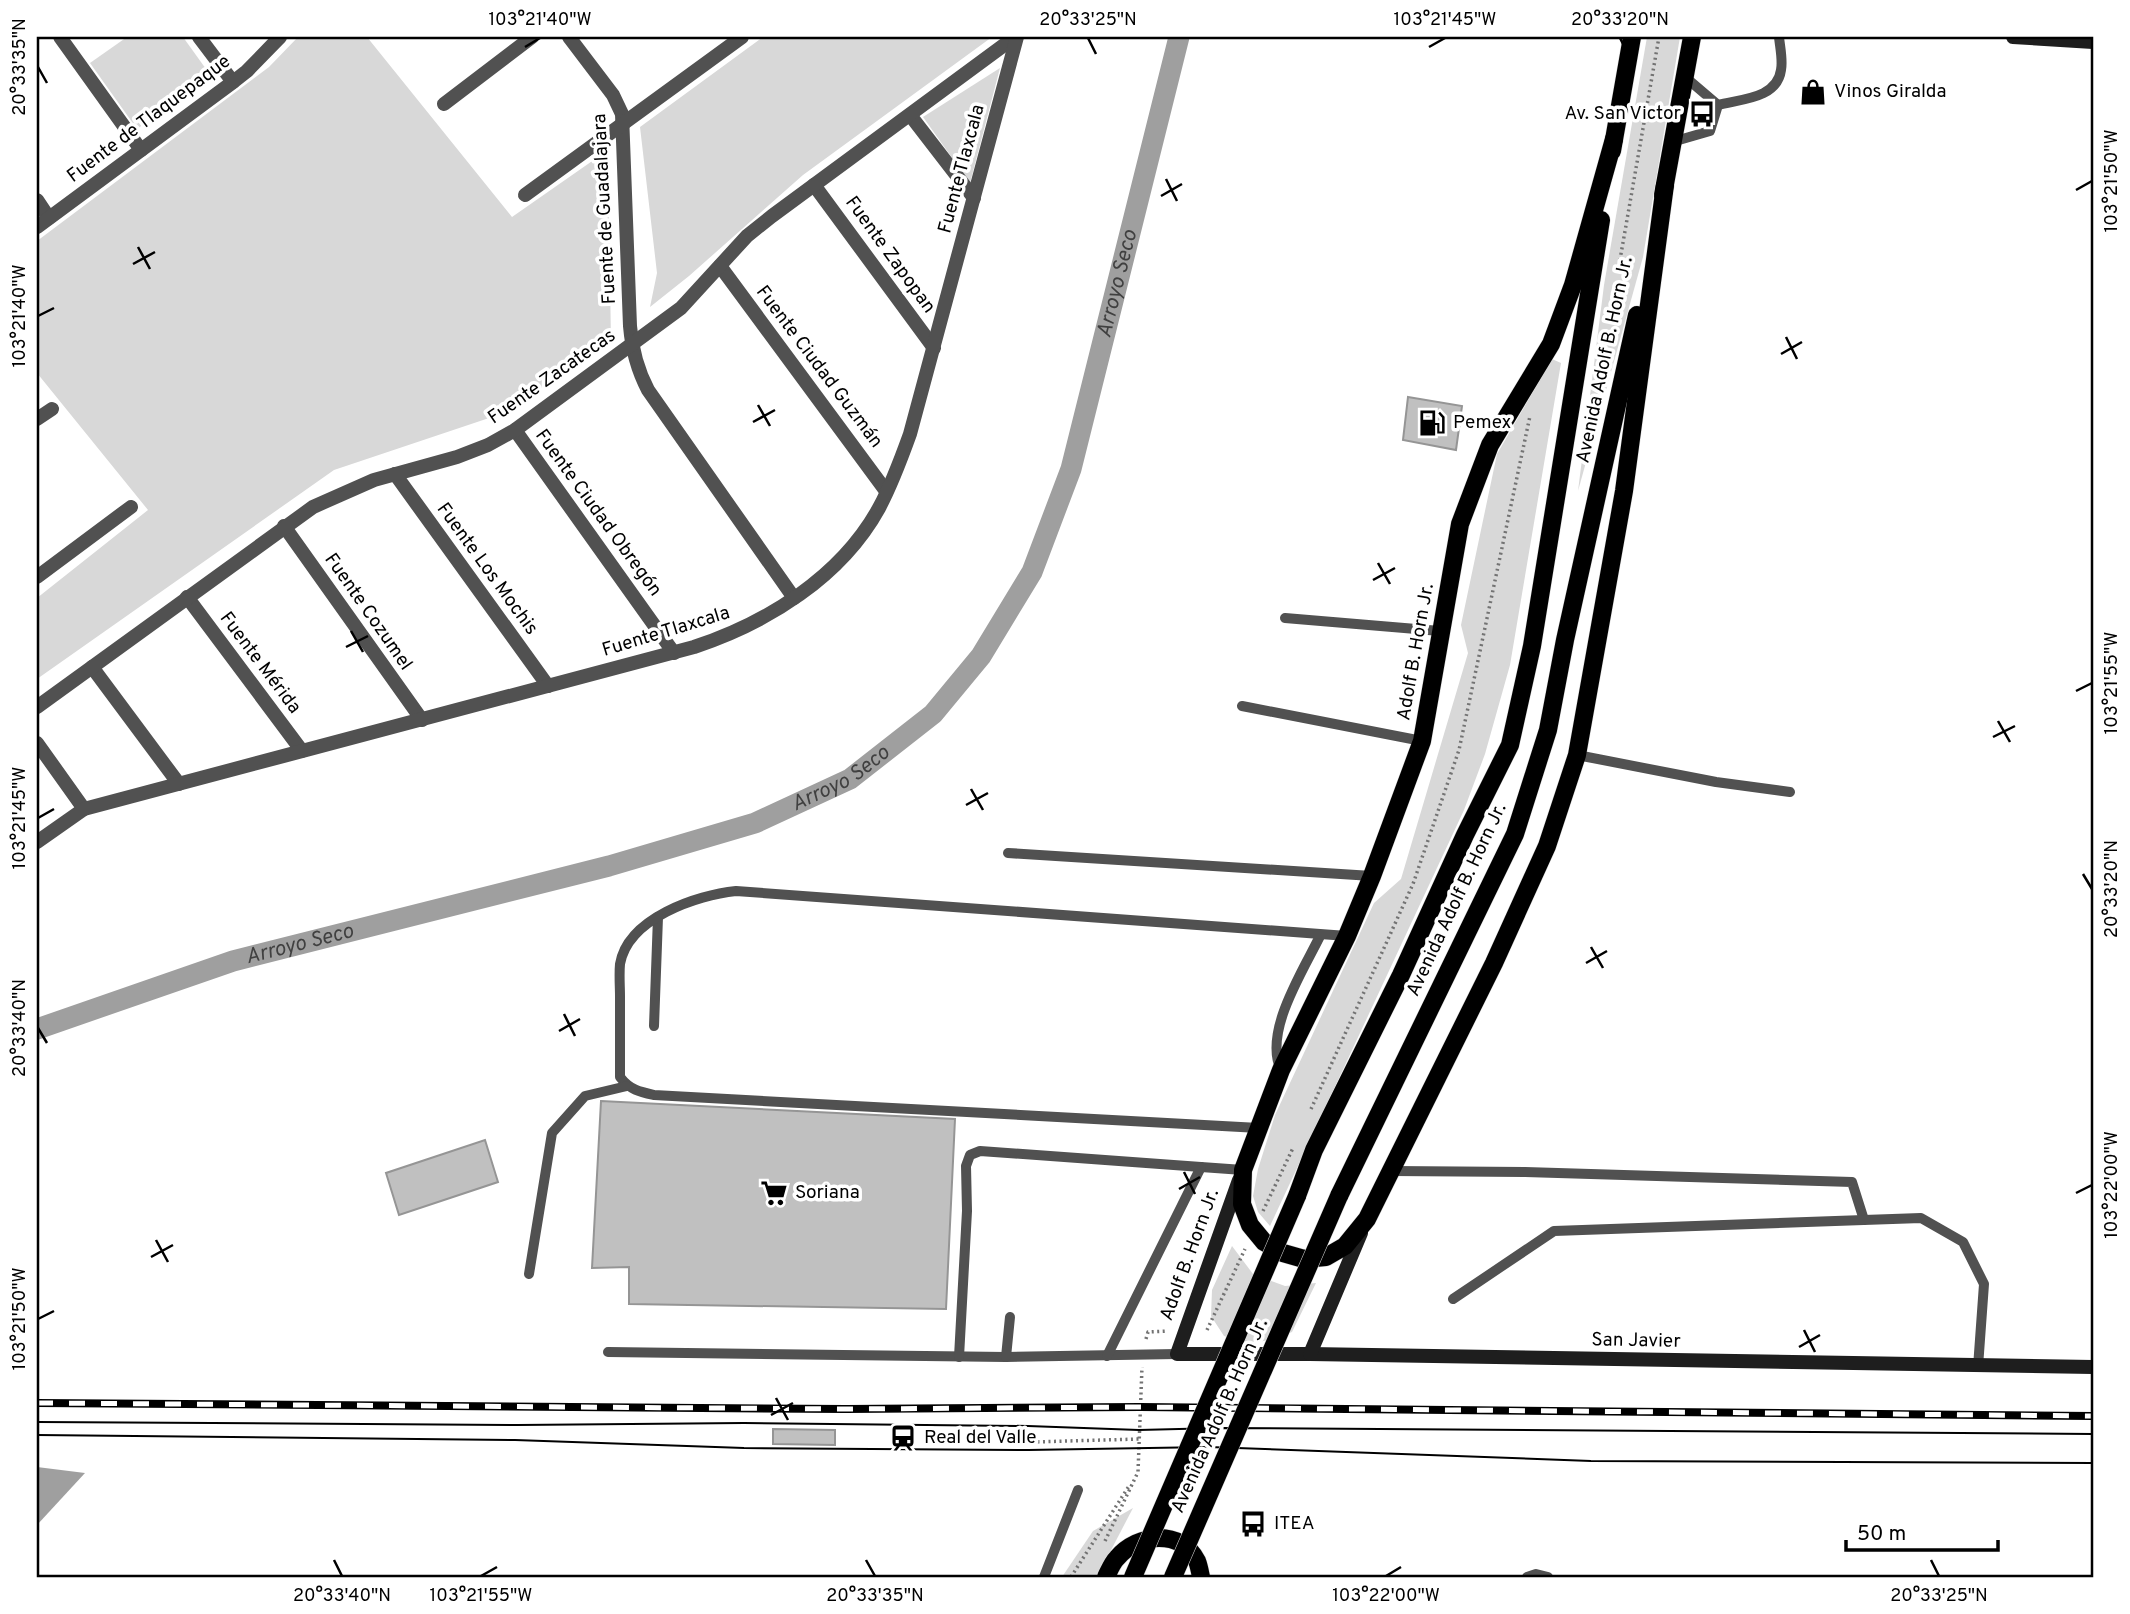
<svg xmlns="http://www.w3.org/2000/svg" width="2130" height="1614" font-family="Overpass,sans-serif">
	<rect width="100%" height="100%" fill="#fff"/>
	<g fill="#d8d8d8">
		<path d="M127 37H183L211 76 137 129 90 63Z"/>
		<path d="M298 37H367L512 217 608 150 611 343 501 414 334 470 37 679V598L148 510 37 373V241L269 67Z"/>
		<path d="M763 37H992L803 175 689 276 650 307 657 273 640 127Z"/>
		<path d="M1647 37H1680L1643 257 1578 491 1604 285Z"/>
		<path d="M1000 68 970 183 923 117Z"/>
		<path d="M1552 359 1561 363 1510 665 1485 754 1464 810 1270 1226 1258 1212 1253 1196 1258 1169 1275 1115 1374 903 1401 879 1468 653 1461 625 1497 454Z"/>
		<path d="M1232 1246 1253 1274 1285 1286 1316 1283 1292 1332C1263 1343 1253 1346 1224 1336L1211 1316 1212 1290Z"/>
		<path d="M1133 1508 1097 1577H1062L1093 1531Z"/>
	</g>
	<path fill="#9f9f9f" d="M37 1467 85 1473 37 1525Z"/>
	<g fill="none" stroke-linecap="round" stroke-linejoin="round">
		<path stroke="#9f9f9f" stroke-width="21" id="s1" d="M37 1029 233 961 609 866 755 823 850 779 933 714 981 656 1032 572 1071 469 1179 37"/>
	</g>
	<g fill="#c0c0c0" stroke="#959595" stroke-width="2">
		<path d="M1408 397 1462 406 1456 450 1403 440Z"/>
		<path d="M601 1101 955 1119 946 1309 629 1304V1267L592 1268Z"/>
		<path d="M485 1140 498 1182 399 1215 386 1173Z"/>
		<path d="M773 1429 835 1430V1445L773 1444Z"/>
	</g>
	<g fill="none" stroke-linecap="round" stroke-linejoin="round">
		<g stroke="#dbdbdb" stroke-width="19">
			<g id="primary">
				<path d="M1614 139 1573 285 1551 344 1490 445 1460 524 1422 741 1372 876 1347 936 1281 1070 1243 1170 1242 1204 1250 1225 1264 1242 1283 1253 1304 1259 1326 1257 1345 1246 1367 1219 1494 963 1547 846 1577 755 1624 491 1665 185"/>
				<path d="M1612 151 1632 37"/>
				<path d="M1663 195 1692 37"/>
				<path d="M1297 1196 1314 1150 1401 975 1465 835 1510 745 1532 646 1601 220"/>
				<path d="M1339 1196 1515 834 1548 730 1565 640 1637 315"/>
				<path d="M1106 1577C1109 1571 1112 1563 1117 1558 1138 1533 1181 1529 1197 1561 1199 1566 1200 1572 1201 1577"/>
			</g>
		</g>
		<g stroke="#737373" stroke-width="3.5" stroke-dasharray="2 3.5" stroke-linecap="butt">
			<path d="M1618 271 1659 37"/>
			<path d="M1311 1109 1413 884 1459 750 1530 416"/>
			<path d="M1263 1211 1293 1148"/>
			<path d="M1207 1330 1245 1249"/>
			<path d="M1146 1339 1148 1332 1168 1331"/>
			<path d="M1032 1442 1139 1439"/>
			<path d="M1105 1541 1138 1472 1142 1367"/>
			<path d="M1071 1577 1129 1486"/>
		</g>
		<g stroke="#515151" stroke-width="10">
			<path d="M1684 76 1718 105"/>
			<path d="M1672 142 1710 131 1718 105C1740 99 1777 99 1781 70 1783 60 1780 47 1779 37"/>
			<path d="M1285 618 1440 631"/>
			<path d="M1242 706 1422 741"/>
			<path d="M1577 755 1716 782 1790 792"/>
			<path d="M1008 853 1372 876"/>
			<path d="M654 1026 658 917"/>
			<path d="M1281 1070C1263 1032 1303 971 1320 936"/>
			<path d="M1259 1128 654 1095C640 1092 630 1090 620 1077 620 1051 620 1024 620 997 620 986 619 975 620 964 628 918 697 895 736 891L1347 936"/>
			<path d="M1201 1167 1243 1170"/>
			<path d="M1392 1171 1525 1172 1852 1182 1864 1220"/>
			<path d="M529 1274 552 1133 585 1096 627 1086"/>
			<path d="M1453 1299 1554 1231 1921 1218 1963 1242 1984 1284 1978 1367"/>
			<path d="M608 1352 1006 1357 1177 1354"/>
			<path d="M959 1357 967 1211 966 1166 970 1155 980 1151 1201 1167 1107 1356"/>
			<path d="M1006 1357 1010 1317"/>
			<path d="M1044 1577 1078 1490"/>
			<path d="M1527 1577 1536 1574 1548 1577"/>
		</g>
		<g stroke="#515151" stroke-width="14">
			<path d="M60 37 141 150"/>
			<path d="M199 37 233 82"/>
			<path d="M569 37 613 95 622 114 630 326C632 350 637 369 648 390L794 598"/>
			<path d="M444 104 532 37"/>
			<path d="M910 115 974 198"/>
			<path d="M814 185 934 348"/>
			<path d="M525 195 742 37"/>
			<path d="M37 200 49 218"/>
			<path d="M37 227 233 82 247 71 280 37"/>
			<path d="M720 266 886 491"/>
			<path d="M37 419 52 409"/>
			<path d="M515 430 674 653"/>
			<path d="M395 474 548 686"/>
			<path d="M284 526 422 720"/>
			<path d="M37 577 131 507"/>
			<path d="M187 597 302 751"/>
			<path d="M92 667 179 784"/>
			<path d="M37 707 313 507 374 480 457 457 488 445 515 430 681 308 747 236 772 216 1015 37"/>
			<path d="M37 743 84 809"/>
			<path d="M37 842 84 809 694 647C767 623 841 577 879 508 892 484 901 459 910 434L1017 37"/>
		</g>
		<g stroke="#1e1e1e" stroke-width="14">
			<path d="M2013 37 2093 42"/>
			<path d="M1239 1180 1177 1354H1310L2093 1367"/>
			<path d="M1310 1354 1361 1233"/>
		</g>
		<use href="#primary" stroke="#000" stroke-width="18"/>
		<g stroke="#000" stroke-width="2">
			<path d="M37 1422 518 1425 744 1423 1028 1426 1139 1430 1219 1428 2093 1434"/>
			<path d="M37 1435 515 1440 744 1448 1028 1450 1209 1447 1591 1461 2093 1463"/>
		</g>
		<g stroke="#000" stroke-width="8">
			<path id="rail" d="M37 1403 846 1409 1140 1407 2093 1416"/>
		</g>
		<use href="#rail" stroke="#fff" stroke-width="5" stroke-dasharray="16" stroke-linecap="butt"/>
		<g stroke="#dbdbdb" stroke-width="19" stroke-linecap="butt">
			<g id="primary-bridge">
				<path d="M1133 1577 1297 1196"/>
				<path d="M1173 1577 1339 1196"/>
			</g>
		</g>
		<use href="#primary-bridge" stroke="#000" stroke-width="18"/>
	</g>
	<path fill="none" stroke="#000" stroke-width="2.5" d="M1088 38 1096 54M1620 38 1628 54M525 47 540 38M1429 47 1445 38M38 67 47 83M1166 179 1177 201M2076 190 2092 181M1161 196 1182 184M138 247 150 269M133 264 155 252M38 316 54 308M1786 337 1797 359M1781 354 1802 342M758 405 770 426M753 422 775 410M1378 563 1390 584M1373 580 1395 568M351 631 363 652M346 647 368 636M2076 691 2092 683M1998 721 2010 742M1993 737 2015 726M971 789 983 810M966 805 988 793M38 818 54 809M2083 874 2092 889M1591 947 1603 968M1586 963 1607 951M564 1014 575 1036M38 1028 47 1043M559 1031 580 1019M1184 1172 1195 1194M1179 1189 1200 1177M2076 1193 2092 1185M156 1240 168 1262M151 1257 173 1245M38 1319 54 1311M1804 1330 1815 1352M1799 1347 1820 1335M776 1398 788 1420M771 1415 793 1403M334 1560 342 1576M866 1560 875 1576M1931 1560 1939 1576M481 1576 497 1567M1386 1576 1401 1567"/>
	<defs>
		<g id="shop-bare" transform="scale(2.1)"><path d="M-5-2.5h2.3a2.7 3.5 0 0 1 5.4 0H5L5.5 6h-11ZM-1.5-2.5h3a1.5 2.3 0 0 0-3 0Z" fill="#000" stroke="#fff" stroke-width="2.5" paint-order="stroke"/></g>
		<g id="bus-bare" transform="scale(2.1)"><path d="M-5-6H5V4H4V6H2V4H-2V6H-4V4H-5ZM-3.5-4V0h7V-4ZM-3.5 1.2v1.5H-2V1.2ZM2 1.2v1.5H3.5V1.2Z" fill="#000" stroke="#fff" stroke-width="2.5" paint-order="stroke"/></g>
		<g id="fuel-bare" transform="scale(2.1)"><path d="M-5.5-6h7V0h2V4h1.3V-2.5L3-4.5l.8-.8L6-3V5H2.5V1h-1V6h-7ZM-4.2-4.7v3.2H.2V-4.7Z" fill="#000" stroke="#fff" stroke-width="2.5" paint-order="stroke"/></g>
		<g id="supermarket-bare" transform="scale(2.1)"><path d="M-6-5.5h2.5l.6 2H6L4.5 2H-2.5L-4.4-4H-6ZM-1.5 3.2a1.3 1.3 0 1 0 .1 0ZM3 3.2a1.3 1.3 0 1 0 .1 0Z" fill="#000" stroke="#fff" stroke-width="2.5" paint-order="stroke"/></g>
		<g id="station-bare" transform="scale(2.1)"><path d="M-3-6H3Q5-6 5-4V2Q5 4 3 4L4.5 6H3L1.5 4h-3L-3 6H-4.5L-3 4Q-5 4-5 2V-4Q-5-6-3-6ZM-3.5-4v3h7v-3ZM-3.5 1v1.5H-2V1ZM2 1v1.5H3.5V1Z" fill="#000" stroke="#fff" stroke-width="2.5" paint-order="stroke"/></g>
	</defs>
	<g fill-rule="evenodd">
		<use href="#shop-bare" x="1813" y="92"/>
		<use href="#bus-bare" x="1702" y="114"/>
		<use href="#fuel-bare" x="1432" y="423"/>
		<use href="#supermarket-bare" x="774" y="1193"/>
		<use href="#station-bare" x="903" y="1438"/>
		<use href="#bus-bare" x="1253" y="1524"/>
	</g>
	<g text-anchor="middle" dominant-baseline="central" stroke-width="7" stroke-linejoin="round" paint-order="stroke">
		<g font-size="19" fill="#000" stroke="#fff" text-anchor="start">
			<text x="1834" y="92">Vinos Giralda</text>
			<text x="1681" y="114" text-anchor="end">Av. San Victor</text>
			<text x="1453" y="423">Pemex</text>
			<text x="795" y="1193">Soriana</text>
			<text x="924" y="1438">Real del Valle</text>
			<text x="1274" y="1524">ITEA</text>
		</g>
		<g font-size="19" fill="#000" stroke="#fff">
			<text transform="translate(149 119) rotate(-37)">Fuente de Tlaquepaque</text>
			<text transform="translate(962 169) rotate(-75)">Fuente Tlaxcala</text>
			<text transform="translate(605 209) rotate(-93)">Fuente de Guadalajara</text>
			<text transform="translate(890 255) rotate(54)">Fuente Zapopan</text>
			<text transform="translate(1605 360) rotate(-78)">Avenida Adolf B. Horn Jr.</text>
			<text transform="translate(819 367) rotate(53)">Fuente Ciudad Guzmán</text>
			<text transform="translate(552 377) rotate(-35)">Fuente Zacatecas</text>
			<text transform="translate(598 513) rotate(54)">Fuente Ciudad Obregón</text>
			<text transform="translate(487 569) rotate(54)">Fuente Los Mochis</text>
			<text transform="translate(368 612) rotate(55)">Fuente Cozumel</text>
			<text transform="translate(666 632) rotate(-17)">Fuente Tlaxcala</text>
			<text transform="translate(1416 652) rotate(-80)">Adolf B. Horn Jr.</text>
			<text transform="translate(260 663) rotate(53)">Fuente Mérida</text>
			<text transform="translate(1457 900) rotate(-65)">Avenida Adolf B. Horn Jr.</text>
			<text transform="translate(1190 1255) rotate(-70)">Adolf B. Horn Jr.</text>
			<text transform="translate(1636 1341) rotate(1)">San Javier</text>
			<text transform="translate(1220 1416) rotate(-66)">Avenida Adolf B. Horn Jr.</text>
		</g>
		<g font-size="21" font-style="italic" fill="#404040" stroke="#fff">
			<text stroke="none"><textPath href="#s1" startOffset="1432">Arroyo Seco</textPath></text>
			<text stroke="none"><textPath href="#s1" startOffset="844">Arroyo Seco</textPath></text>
			<text stroke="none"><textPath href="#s1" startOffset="276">Arroyo Seco</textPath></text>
		</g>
	</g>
	<rect width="2130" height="1614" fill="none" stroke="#ffffff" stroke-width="77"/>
	<path d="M1846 1540v10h152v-10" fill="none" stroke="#000000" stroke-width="3.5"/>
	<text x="1857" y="1540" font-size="21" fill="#000000" stroke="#ffffff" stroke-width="5" paint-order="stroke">50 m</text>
	<rect x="38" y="38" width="2054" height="1538" fill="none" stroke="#000" stroke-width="2.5"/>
	<g font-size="18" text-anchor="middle" fill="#000">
		<text x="540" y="25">103°21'40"W</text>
		<text x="1088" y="25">20°33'25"N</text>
		<text x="1445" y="25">103°21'45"W</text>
		<text x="1620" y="25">20°33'20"N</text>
		<text transform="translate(19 67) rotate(-90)" y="6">20°33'35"N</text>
		<text transform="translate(2111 181) rotate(-90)" y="6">103°21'50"W</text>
		<text transform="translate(19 316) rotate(-90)" y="6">103°21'40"W</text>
		<text transform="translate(2111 683) rotate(-90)" y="6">103°21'55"W</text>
		<text transform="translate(19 818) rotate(-90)" y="6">103°21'45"W</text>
		<text transform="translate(2111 889) rotate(-90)" y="6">20°33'20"N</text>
		<text transform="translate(19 1028) rotate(-90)" y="6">20°33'40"N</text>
		<text transform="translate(2111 1185) rotate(-90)" y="6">103°22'00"W</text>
		<text transform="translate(19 1319) rotate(-90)" y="6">103°21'50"W</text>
		<text x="342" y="1601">20°33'40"N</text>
		<text x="481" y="1601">103°21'55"W</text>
		<text x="875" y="1601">20°33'35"N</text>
		<text x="1386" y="1601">103°22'00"W</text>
		<text x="1939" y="1601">20°33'25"N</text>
	</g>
</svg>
